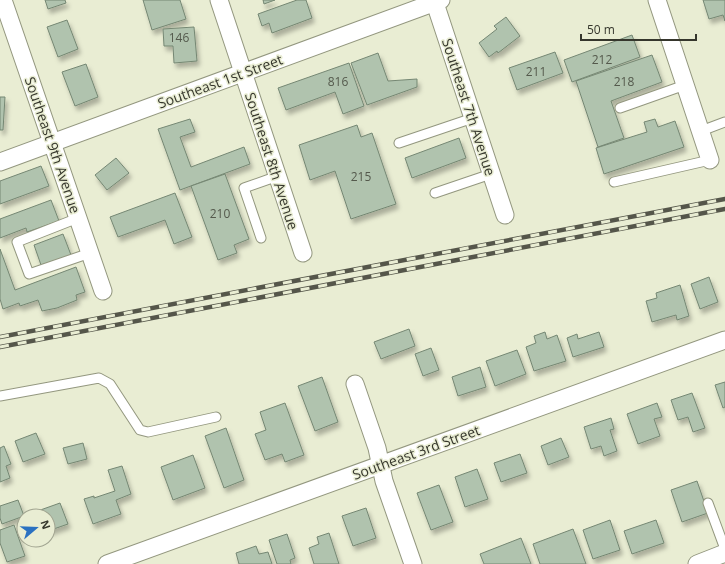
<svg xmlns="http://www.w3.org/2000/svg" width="725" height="564" font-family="'Open Sans',sans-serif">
	<defs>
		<filter id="shadow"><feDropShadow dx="2.5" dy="4.5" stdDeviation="2" flood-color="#0004"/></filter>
	</defs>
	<rect width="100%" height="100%" fill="#e9edd3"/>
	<g fill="#b0c3ae" stroke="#758773" filter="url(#shadow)">
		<path d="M45 0H65L66 3 48 9Z"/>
		<path d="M143 0H180L186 19 152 30Z"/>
		<path d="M263 0H275L264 4Z"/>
		<path d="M297 0H306L312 18 272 33 269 23 262 26 258 14Z"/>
		<path d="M703 0H725V21L723 15 709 19Z"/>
		<path d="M506 17 520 36 498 53 497 51 489 57 479 43 497 29 494 26Z"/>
		<path d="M67 20 78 49 58 57 47 27Z"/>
		<path d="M194 27 197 61 174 63 173 46H164L163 29Z"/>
		<path d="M632 35 640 57 572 82 564 60Z"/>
		<path d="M555 52 563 73 517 90 509 68Z"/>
		<path d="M378 53 388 81 417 79V87L367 105 351 63Z"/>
		<path d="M652 55 662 82 611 101 624 138 598 147 576 81Z"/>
		<path d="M349 63 364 106 343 114 335 92 286 110 278 88Z"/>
		<path d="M86 64 98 97 75 106 62 72Z"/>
		<path d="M0 97H5L3 130H0Z"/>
		<path d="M190 119 195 132 180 137 191 167 244 147 250 164 180 190 158 129Z"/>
		<path d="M655 119 658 127 675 121 684 147 604 174 596 148 647 132 644 122Z"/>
		<path d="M357 125 361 137 372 133 396 204 351 219 335 171 310 180 299 145Z"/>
		<path d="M459 138 466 158 412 178 405 158Z"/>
		<path d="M116 158 129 173 107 190 95 175Z"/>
		<path d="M41 166 49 186 0 204V181Z"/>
		<path d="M225 174 249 239 234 245 237 253 218 260 191 186Z"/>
		<path d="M175 193 192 237 174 244 165 220 118 237 110 217Z"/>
		<path d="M51 200 59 221 27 232 26 228 0 238V219Z"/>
		<path d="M63 234 71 255 41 265 34 245Z"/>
		<path d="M0 249 15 290 76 267 85 292 76 295 77 300 57 308 42 311 38 300 20 306 19 303 3 309 0 299Z"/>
		<path d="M709 277 718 302 700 309 691 284Z"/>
		<path d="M680 285 689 316 677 320 676 315 652 322 646 301 657 298 656 293Z"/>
		<path d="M409 329 415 346 381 359 374 342Z"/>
		<path d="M545 332 547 339 557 335 566 361 534 371 526 347 536 343 534 336Z"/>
		<path d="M599 332 604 347 573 357 567 338 577 334 578 339Z"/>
		<path d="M431 348 439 370 423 376 415 354Z"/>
		<path d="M517 350 526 374 495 386 486 361Z"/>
		<path d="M480 367 486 387 458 396 452 377Z"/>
		<path d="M322 377 338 422 315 431 298 386Z"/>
		<path d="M725 382V407L723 408 715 385Z"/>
		<path d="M692 393 705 428 693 432 688 417 678 420 671 400Z"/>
		<path d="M285 403 304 455 285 462 282 454 265 460 255 434 266 430 260 412Z"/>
		<path d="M657 403 662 417 654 419 660 436 638 444 627 414Z"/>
		<path d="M611 418 614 429 610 430 617 451 604 456 601 446 591 449 584 427Z"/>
		<path d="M226 428 244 480 224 488 205 436Z"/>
		<path d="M36 433 45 454 23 462 15 441Z"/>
		<path d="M561 438 569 457 548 465 541 446Z"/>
		<path d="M83 443 87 459 68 464 63 448Z"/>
		<path d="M4 446 11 464 6 466 10 478 0 482V448Z"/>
		<path d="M520 454 527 473 501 482 494 463Z"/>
		<path d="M193 455 205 488 173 500 161 467Z"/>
		<path d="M122 466 131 494 116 500 121 514 93 524 84 499 94 496V498L115 491 108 470Z"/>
		<path d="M477 469 488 499 465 507 455 477Z"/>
		<path d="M697 481 708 513 682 522 671 490Z"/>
		<path d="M439 485 453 522 431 530 417 493Z"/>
		<path d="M18 500 24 516 2 524 0 518V506Z"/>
		<path d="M60 503 68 524 48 531V516H33L32 513Z"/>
		<path d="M366 508 376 538 353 546 342 516Z"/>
		<path d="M610 520 620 550 593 559 583 530Z"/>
		<path d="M656 520 664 543 632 554 624 531Z"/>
		<path d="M14 525 25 556 7 562 0 543V530Z"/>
		<path d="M573 529 586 564H540L533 544Z"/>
		<path d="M329 533 339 564H314L309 548 319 544 317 537Z"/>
		<path d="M287 534 295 558 290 560 291 564H277L269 540Z"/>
		<path d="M521 538 531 564H484L480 554Z"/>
		<path d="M256 546 259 554 268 552 272 564H239L236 553Z"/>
	</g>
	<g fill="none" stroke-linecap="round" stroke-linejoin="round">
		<g stroke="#93977f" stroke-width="11">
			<g id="lane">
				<path d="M620 108 685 85"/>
				<path d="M701 131 725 122"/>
				<path d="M399 143 473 118"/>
				<path d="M614 182 710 160"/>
				<path d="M435 193 491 174"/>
				<path d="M78 218 17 242 29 274 90 253"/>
				<path d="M261 238 244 188 278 176"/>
				<path d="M0 396 99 378 110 384 140 430 148 432 216 417"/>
				<path d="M708 503 725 549"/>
			</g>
		</g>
		<g stroke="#93977f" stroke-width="19">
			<g id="street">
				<path d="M3 0 103 291"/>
				<path d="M219 0 303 253"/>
				<path d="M434 0 505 215"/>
				<path d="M657 0 710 160"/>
				<path d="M0 162 441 0"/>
				<path d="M355 384 377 448 384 481 413 564"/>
				<path d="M107 564 725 340"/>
				<path d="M697 564 725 553"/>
			</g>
		</g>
		<use href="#lane" stroke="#fff" stroke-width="9"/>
		<use href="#street" stroke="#fff" stroke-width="17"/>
		<g stroke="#55564a" stroke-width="4.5">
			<g id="rail">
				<path d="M0 337 725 199"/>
				<path d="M0 347 725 209"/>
			</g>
		</g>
		<use href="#rail" stroke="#e9edd3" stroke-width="3" stroke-dasharray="9" stroke-linecap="butt"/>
	</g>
	<g text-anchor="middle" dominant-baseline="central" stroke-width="3" stroke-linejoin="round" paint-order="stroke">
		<g font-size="12" fill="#54594c">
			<text x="179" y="37">146</text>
			<text x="602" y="59">212</text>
			<text x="536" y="71">211</text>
			<text x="338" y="81">816</text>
			<text x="624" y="81">218</text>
			<text x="361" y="176">215</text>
			<text x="220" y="213">210</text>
		</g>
		<g font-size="14" fill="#35362c" stroke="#e9edd3">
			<text transform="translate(220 81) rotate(-20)">Southeast 1st Street</text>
			<text transform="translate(469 107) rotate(72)">Southeast 7th Avenue</text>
			<text transform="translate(53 145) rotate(71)">Southeast 9th Avenue</text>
			<text transform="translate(272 161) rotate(72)">Southeast 8th Avenue</text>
			<text transform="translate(416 452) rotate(-20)">Southeast 3rd Street</text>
		</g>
	</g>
	<g transform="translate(36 528) rotate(71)"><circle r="19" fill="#e9edd3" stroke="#a1a490"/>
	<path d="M0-3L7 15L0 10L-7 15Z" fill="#2a71c1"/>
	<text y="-6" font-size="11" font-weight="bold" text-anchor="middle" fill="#35362c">N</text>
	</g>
	<path d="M581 34v6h115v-6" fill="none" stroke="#35362c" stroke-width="2"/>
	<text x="587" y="34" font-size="12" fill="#35362c" stroke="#e9edd3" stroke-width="3" paint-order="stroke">50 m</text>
</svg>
